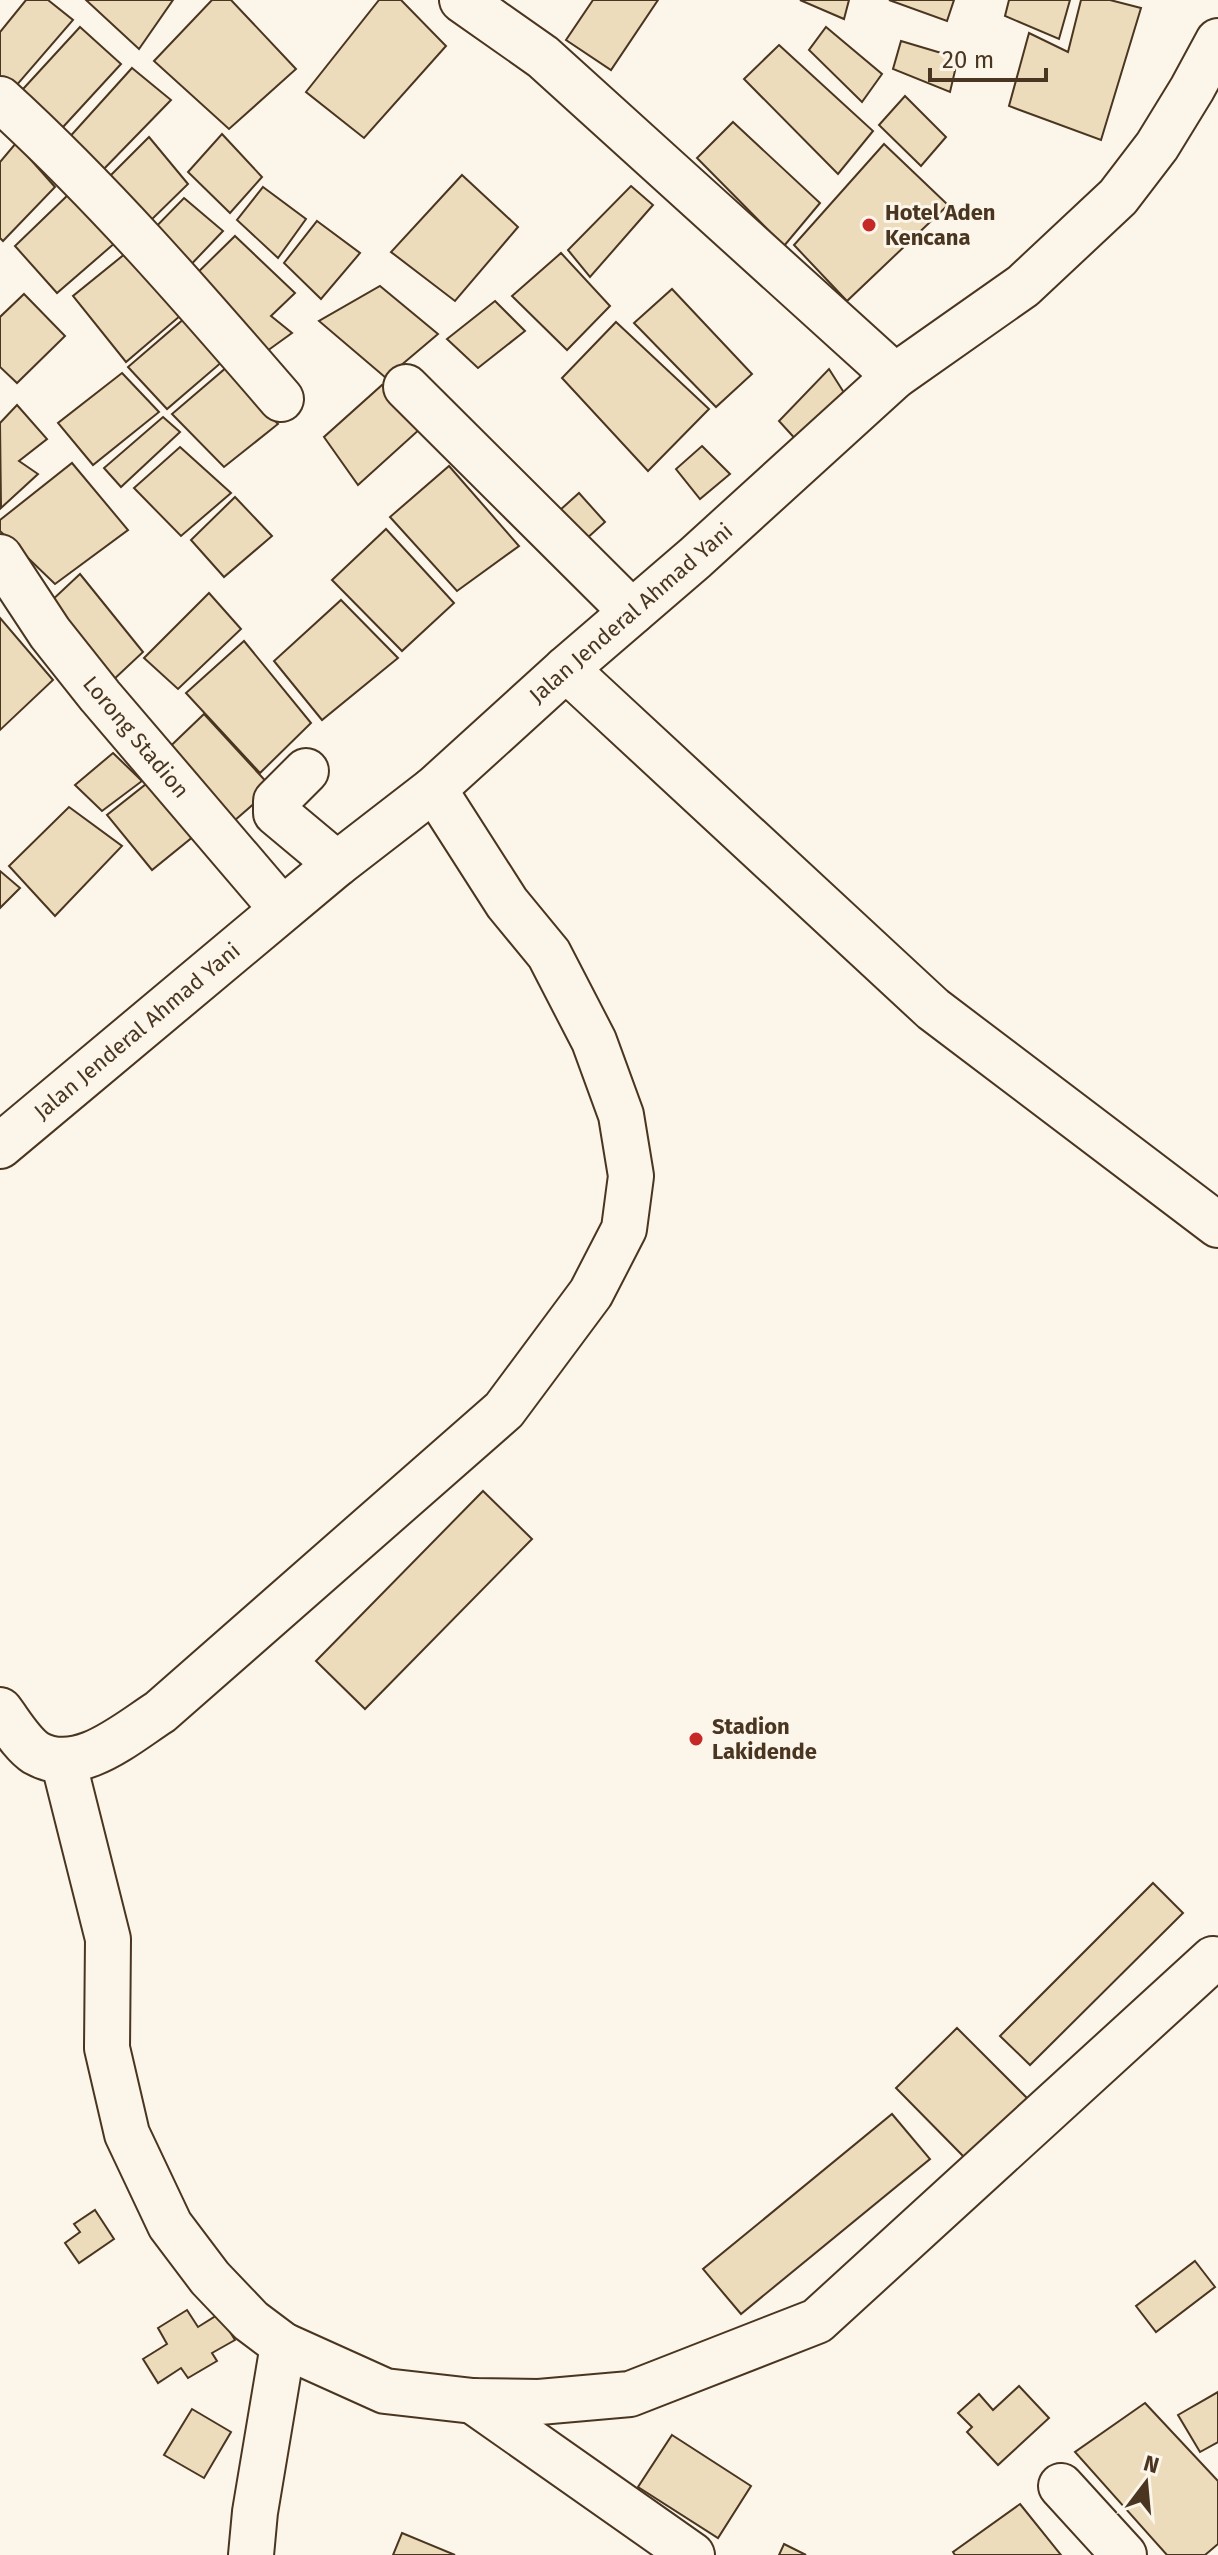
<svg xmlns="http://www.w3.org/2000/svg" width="1218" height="2555" font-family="'Fira Sans',sans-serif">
	<rect width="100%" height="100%" fill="#fbf6e9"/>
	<g fill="#ecdcbc" stroke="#4a3520" stroke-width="2">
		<path d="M26 0H48L73 20 3 101 0 97V32Z"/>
		<path d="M86 0H173L139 49Z"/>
		<path d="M212 0H231L296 69 229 129 154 61Z"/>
		<path d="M379 0H401L446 46 364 138 306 92Z"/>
		<path d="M593 0H658L611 70 566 40Z"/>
		<path d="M800 0H849L844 19Z"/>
		<path d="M889 0H954L947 21Z"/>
		<path d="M1009 0H1070L1059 39 1005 16Z"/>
		<path d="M1081 0H1110L1141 8 1101 140 1009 106 1029 33 1068 52Z"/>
		<path d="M80 27 121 64 52 139 12 101Z"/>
		<path d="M826 27 882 74 862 102 809 50Z"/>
		<path d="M901 41 958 58 950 92 893 69Z"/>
		<path d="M779 45 873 131 838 174 744 79Z"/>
		<path d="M132 68 171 100 99 174 66 141Z"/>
		<path d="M905 96 946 137 921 166 879 125Z"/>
		<path d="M733 122 820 203 784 246 697 158Z"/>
		<path d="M222 134 262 177 230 213 188 172Z"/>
		<path d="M149 137 188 184 144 227 97 189Z"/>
		<path d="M16 143 55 187 3 241 0 238V162Z"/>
		<path d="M884 144 948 205 847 301 794 245Z"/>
		<path d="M462 175 518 227 455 301 391 252Z"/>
		<path d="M631 186 653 205 590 277 568 250Z"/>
		<path d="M263 187 306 219 278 258 237 220Z"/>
		<path d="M71 192 116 242 57 293 15 246Z"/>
		<path d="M184 198 223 231 182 274 144 239Z"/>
		<path d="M317 221 360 253 321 299 284 263Z"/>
		<path d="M235 236 295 293 271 316 292 333 256 359 189 281Z"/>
		<path d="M126 253 180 316 126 362 73 296Z"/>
		<path d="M561 253 610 306 567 350 512 296Z"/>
		<path d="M380 286 438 334 386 378 319 321Z"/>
		<path d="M672 289 752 374 716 407 634 323Z"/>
		<path d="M24 294 65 336 17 383 0 367V317Z"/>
		<path d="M495 301 525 331 478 368 447 339Z"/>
		<path d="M185 318 223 361 167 409 128 367Z"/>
		<path d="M616 322 709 409 648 471 562 378Z"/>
		<path d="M227 367 278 424 224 467 172 414Z"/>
		<path d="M829 369 848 399 799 443 779 421Z"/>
		<path d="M122 373 159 412 93 465 58 423Z"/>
		<path d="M382 385 421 428 358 485 324 437Z"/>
		<path d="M17 405 47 439 19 461 38 474 1 508 0 423Z"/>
		<path d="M163 417 180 432 121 487 104 468Z"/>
		<path d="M702 446 730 474 700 499 676 469Z"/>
		<path d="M180 447 231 493 181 536 134 488Z"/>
		<path d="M72 463 128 530 55 584 0 531V520Z"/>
		<path d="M449 466 519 546 457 591 390 517Z"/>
		<path d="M579 493 605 522 575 549 549 520Z"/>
		<path d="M235 497 272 536 224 577 191 540Z"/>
		<path d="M386 529 454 603 402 651 332 580Z"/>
		<path d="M80 574 143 652 111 682 49 603Z"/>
		<path d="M209 593 241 629 178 689 144 658Z"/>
		<path d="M341 600 398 658 322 720 274 661Z"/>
		<path d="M0 618 53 680 0 730Z"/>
		<path d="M244 641 311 723 260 773 186 693Z"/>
		<path d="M204 714 272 788 226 828 156 760Z"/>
		<path d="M113 753 142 781 102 811 75 785Z"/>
		<path d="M160 773 205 827 152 870 107 815Z"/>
		<path d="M69 807 122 846 55 916 9 866Z"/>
		<path d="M0 871 20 888 0 908Z"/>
		<path d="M483 1491 532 1539 365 1709 316 1661Z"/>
		<path d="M1153 1883 1183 1913 1030 2065 1000 2036Z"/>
		<path d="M957 2028 1028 2099 966 2159 896 2088Z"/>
		<path d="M892 2114 930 2159 741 2314 703 2269Z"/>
		<path d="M95 2210 114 2239 79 2263 65 2243 80 2232 74 2224Z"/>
		<path d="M1195 2261 1215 2287 1156 2332 1136 2306Z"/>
		<path d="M187 2310 198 2327 219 2314 235 2340 212 2353 217 2361 188 2378 181 2368 158 2383 143 2359 167 2344 158 2328Z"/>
		<path d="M1019 2386 1049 2418 998 2465 967 2432 972 2427 958 2413 979 2394 993 2410Z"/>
		<path d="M1218 2392V2442L1200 2452 1178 2415Z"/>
		<path d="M1145 2403 1218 2481V2544L1205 2555H1167L1075 2452Z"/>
		<path d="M192 2409 231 2432 204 2478 164 2455Z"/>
		<path d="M672 2435 751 2486 718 2538 638 2487Z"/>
		<path d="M1020 2504 1061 2555H955L953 2552Z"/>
		<path d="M402 2533 455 2555H393Z"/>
		<path d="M784 2544 806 2555H779Z"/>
	</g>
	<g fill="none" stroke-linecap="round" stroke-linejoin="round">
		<g stroke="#4a3520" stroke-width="48">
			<g id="minor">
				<path d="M462 0 543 57 895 376"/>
				<path d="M0 99C101 191 192 296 281 399"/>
				<path d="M406 387 632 612"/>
				<path d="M0 557 50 633 100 696 282 909"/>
				<path d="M566 669 933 1009 1218 1225"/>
				<path d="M306 771 276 801V813L337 864"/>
				<path d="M0 1710C10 1723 22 1744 36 1753 78 1777 127 1733 160 1712L504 1410 591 1293 624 1229 631 1176 621 1115 594 1041 549 954 507 903 434 789"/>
				<path d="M63 1760 108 1939 107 2048 127 2134 170 2225 210 2278 251 2321 283 2345 385 2391 473 2401 539 2402 630 2394 817 2321 1213 1959"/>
				<path d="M473 2401 692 2555"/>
				<path d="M1061 2486 1124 2555"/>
				<path d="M251 2555 255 2512 283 2345"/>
			</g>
		</g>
		<g stroke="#4a3520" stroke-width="48">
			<path id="highway" d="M0 1146 337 864 434 789 566 669 695 558 895 376 1023 286 1118 197 1157 146 1192 89 1218 41"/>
		</g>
		<use href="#minor" stroke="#fbf6e9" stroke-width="44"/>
		<use href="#highway" stroke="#fbf6e9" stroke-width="44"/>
	</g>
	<g fill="#c62828" stroke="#fbf6e9" stroke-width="3">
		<circle cx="869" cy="225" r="8"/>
		<circle cx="696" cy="1739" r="8"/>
	</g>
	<g text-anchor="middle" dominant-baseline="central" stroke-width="6" stroke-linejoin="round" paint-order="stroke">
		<g font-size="22" font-weight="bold" fill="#4a3520" stroke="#fbf6e9" text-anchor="start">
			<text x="885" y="212">Hotel Aden<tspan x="885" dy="25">Kencana</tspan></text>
			<text x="712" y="1726">Stadion<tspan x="712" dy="25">Lakidende</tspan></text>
		</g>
		<g font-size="22" fill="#4a3520" stroke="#fbf6e9">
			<text transform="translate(631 613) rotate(-41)">Jalan Jenderal Ahmad Yani</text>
			<text transform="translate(136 737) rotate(50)">Lorong Stadion</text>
			<text transform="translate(137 1031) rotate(-40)">Jalan Jenderal Ahmad Yani</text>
		</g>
	</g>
	<g transform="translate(1146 2483) rotate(16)" stroke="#fbf6e9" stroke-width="6" paint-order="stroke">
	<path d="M0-6L14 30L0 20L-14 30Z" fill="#4a3520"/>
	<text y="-12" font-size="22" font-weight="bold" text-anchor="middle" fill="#4a3520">N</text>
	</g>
	<path d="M930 68v12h116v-12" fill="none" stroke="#4a3520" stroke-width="4"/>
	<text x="942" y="68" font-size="24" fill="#4a3520" stroke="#fbf6e9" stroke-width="6" paint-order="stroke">20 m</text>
</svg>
